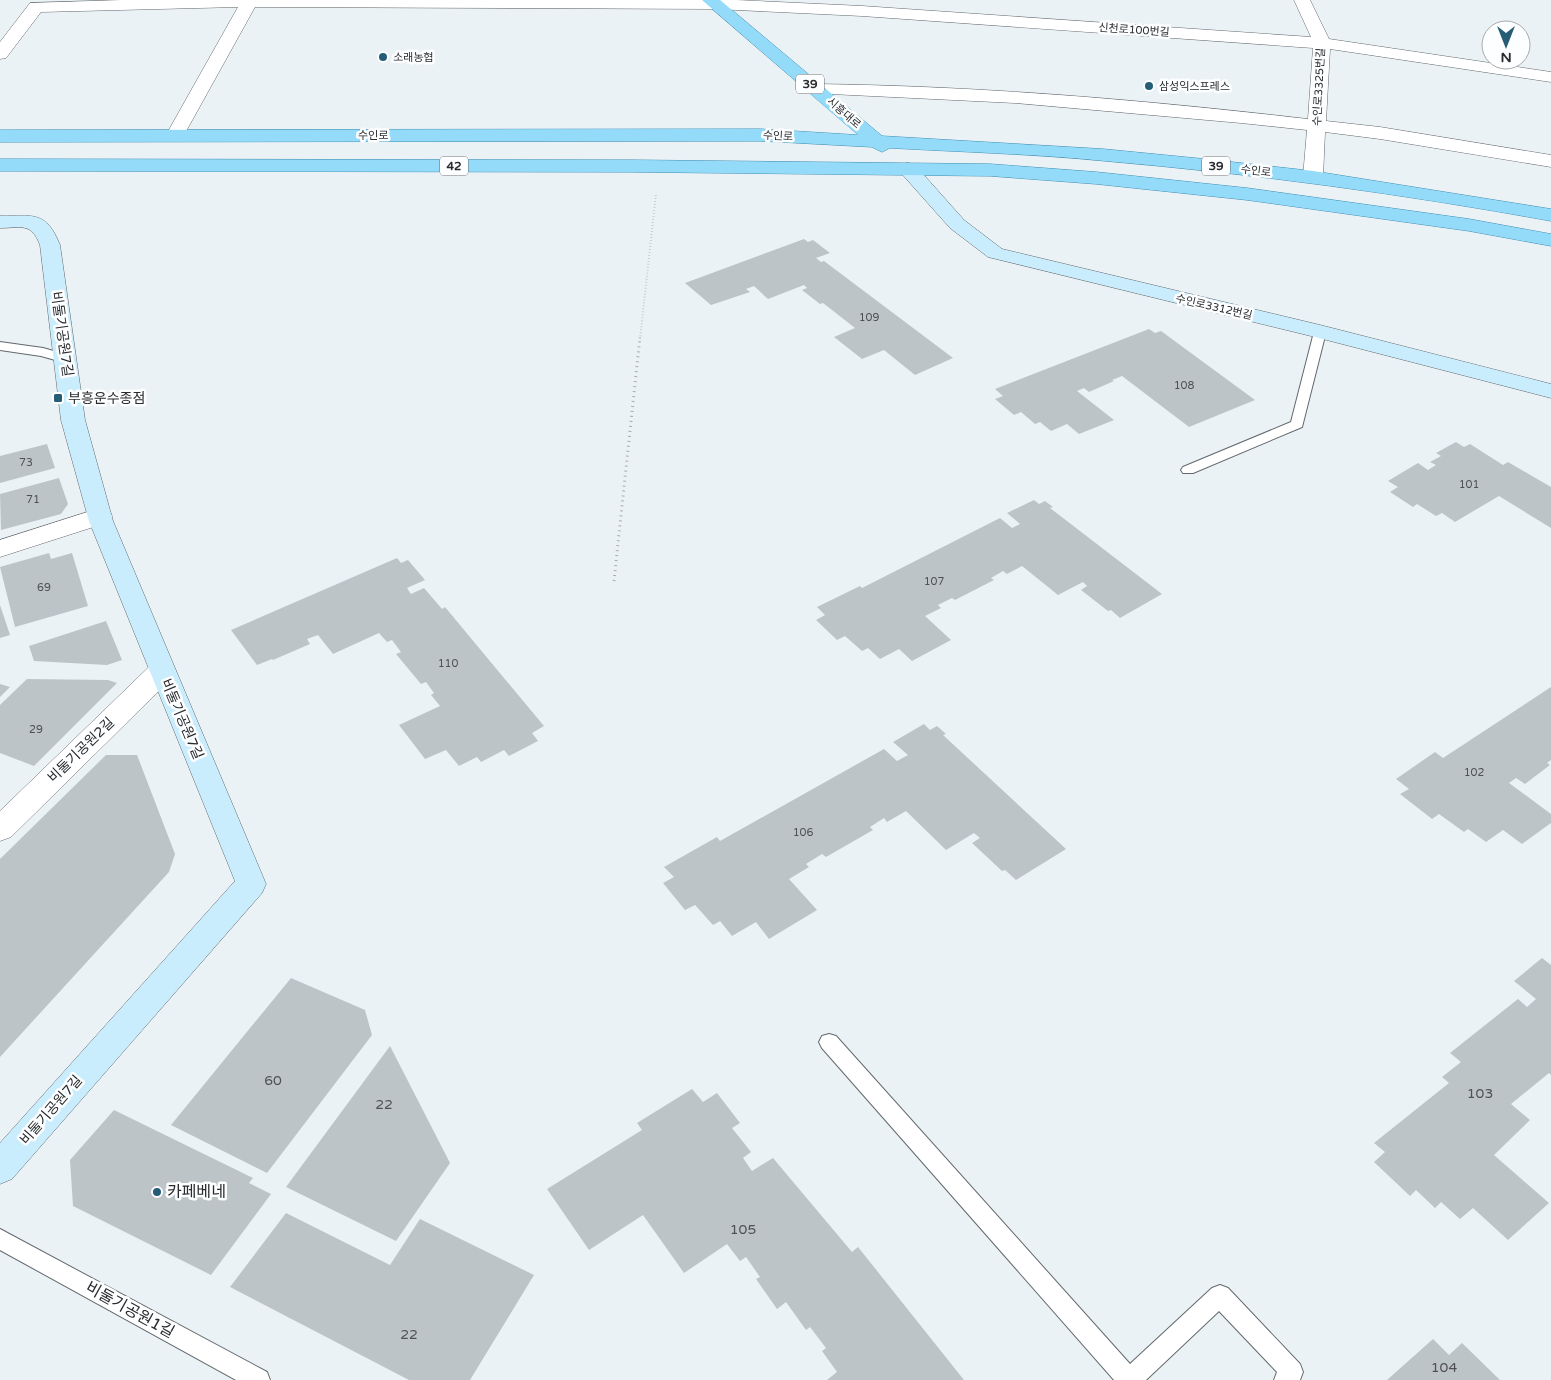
<svg xmlns="http://www.w3.org/2000/svg" width="1551" height="1380" font-family="'Varela Round','Noto Sans KR',sans-serif">
	<rect width="100%" height="100%" fill="#ebf2f6"/>
	<g fill="#bdc4c8">
		<path d="M804 239 808 242 813 240 830 253 816 258 821 262 824 261 953 358 915 375 884 350 862 359 834 337 855 328 823 303 820 304 802 290 807 288 804 285 768 299 754 286 746 289 750 292 711 305 685 283Z"/>
		<path d="M1149 329 1155 333 1161 331 1255 400 1189 427 1122 376 1112 380 1114 381 1089 392 1084 388 1077 391 1114 420 1079 434 1067 424 1051 431 1040 422 1035 424 1021 412 1014 415 995 399 1003 396 995 389Z"/>
		<path d="M1456 442 1464 447 1470 444 1503 465 1508 462 1551 487V528L1499 496 1455 522 1442 513 1436 516 1417 504 1413 507 1390 492 1398 487 1388 481 1418 463 1428 470 1436 465 1430 462 1441 456 1436 453Z"/>
		<path d="M47 444 55 468 0 483V456Z"/>
		<path d="M59 478 68 504 61 514 1 530 0 494Z"/>
		<path d="M1034 500 1039 504 1045 501 1053 507 1050 508 1162 594 1120 618 1111 610 1108 611 1081 590 1087 586 1083 582 1058 595 1022 566 1007 574 1003 571 991 578 994 580 955 600 952 598 938 605 941 608 925 616 951 640 912 661 899 649 880 659 868 648 862 651 845 636 837 640 816 620 825 615 817 607 860 586 862 588 1000 518 1012 528 1020 524 1007 513Z"/>
		<path d="M49 553 51 559 72 553 88 606 15 627 0 567Z"/>
		<path d="M397 558 401 563 408 560 425 580 407 588 411 594 424 588 442 609 445 607 544 726 532 733 538 741 509 756 504 750 481 762 477 757 459 766 446 750 425 759 399 725 440 706 431 695 434 693 426 682 421 684 396 654 401 652 392 640 387 642 379 633 333 654 318 635 307 639 310 644 273 660 272 659 257 665 231 630Z"/>
		<path d="M0 605 10 635 0 638Z"/>
		<path d="M106 621 122 660 107 665 34 661 29 646Z"/>
		<path d="M27 679 108 680 117 683 34 766 0 753V705Z"/>
		<path d="M0 684 10 687 0 697Z"/>
		<path d="M1551 687V760L1547 763 1550 765 1525 784 1516 778 1509 783 1551 814V823L1522 844 1503 830 1486 842 1468 829 1464 832 1439 814 1432 819 1400 794 1409 789 1396 779 1435 752 1443 758Z"/>
		<path d="M924 724 930 730 937 726 946 734 943 735 1066 849 1016 880 1005 870 1002 871 972 843 980 838 974 833 946 850 906 811 887 822 884 818 870 827 873 830 826 857 822 854 806 864 809 867 789 879 817 910 769 939 756 922 732 936 720 921 713 925 695 905 685 910 663 883 674 877 664 867 717 837 720 841 884 749 897 761 908 755 893 742Z"/>
		<path d="M106 755H137L175 854 169 872 0 1057V859Z"/>
		<path d="M1542 958 1551 965V1075L1549 1073 1511 1104 1530 1120 1494 1155 1549 1203 1508 1240 1473 1208 1460 1219 1441 1202 1435 1208 1416 1190 1410 1196 1374 1162 1385 1152 1374 1143 1449 1083 1442 1077 1461 1062 1450 1053 1518 999 1527 1007 1536 999 1514 981Z"/>
		<path d="M291 978 365 1010 372 1035 267 1173 171 1125Z"/>
		<path d="M390 1046 450 1163 396 1241 286 1187Z"/>
		<path d="M692 1089 703 1102 717 1093 740 1123 732 1128 751 1152 743 1158 752 1171 773 1158 852 1252 858 1247 964 1380H827L837 1372 822 1351 826 1348 810 1327 806 1330 786 1302 777 1309 756 1279 760 1277 746 1257 740 1261 727 1244 684 1273 643 1215 589 1250 547 1189 642 1130 637 1123Z"/>
		<path d="M114 1110 253 1178 249 1183 271 1194 211 1275 73 1206 70 1160Z"/>
		<path d="M286 1213 390 1265 420 1219 534 1275 470 1380H409L230 1287Z"/>
		<path d="M1433 1339 1449 1355 1462 1343 1500 1380H1387Z"/>
	</g>
	<g fill="none" stroke-linecap="round" stroke-linejoin="round">
		<g stroke="#62686c" stroke-width="2">
			<g id="lane">
				<path d="M1320 328 1326 332 1302 427 1193 473H1183L1181 470 1183 467 1291 422 1314 332Z"/>
				<path d="M0 342 43 348 71 356 73 359 66 363 41 356 0 350Z"/>
				<path d="M829 1034 836 1036 1130 1364 1212 1288 1220 1285 1228 1288 1300 1364 1303 1372 1300 1380H1274L1277 1372 1219 1311 1146 1380H1114L822 1048 819 1042 822 1036Z"/>
				<path d="M0 1229 267 1372 270 1380H236L0 1250Z"/>
			</g>
		</g>
		<g stroke="#62686c" stroke-width="1">
			<g id="street">
				<path d="M122 0H736L862 6 1311 37 1294 0H1310L1329 39 1551 72V82L1330 49 1326 121 1380 127 1551 155V167L1380 139 1325 132 1323 177 1320 181 1313 183 1306 181 1303 177 1307 130 1241 123 1015 103 810 93 807 89 810 85 816 84C980 86 1145 100 1308 119L1313 48 862 16 715 9 255 7 184 135 182 139 175 141 168 139 166 135 238 7 41 12 6 58 0 59V42L30 3Z"/>
				<path d="M100 508 109 510 112 516 109 522 0 557V540Z"/>
				<path d="M162 661 172 664 176 671 172 678 11 837 0 841V811L152 664Z"/>
			</g>
		</g>
		<g stroke="#62686c" stroke-width="1">
			<g id="secondary">
				<path d="M908 163 915 165 964 220 1002 249 1320 325 1551 384V398L1315 337 988 257 950 228 901 173 898 169 901 165Z"/>
				<path d="M0 216C33 216 46 210 60 245L85 420 113 521 266 884 262 893 12 1179 0 1184V1143L235 881 89 521 61 420 40 245C31 222 22 228 0 228Z"/>
			</g>
		</g>
		<g stroke="#408eb0" stroke-width="1">
			<g id="primary">
				<path d="M702 0H720L882 136 1103 149 1205 159 1313 171 1551 209V221C1403 194 1255 174 1105 161 1034 154 962 152 890 148L882 152 872 147 760 141 0 142V130L760 129 858 135Z"/>
				<path d="M0 159 633 160 990 164 1096 172 1247 188 1469 219 1551 234V246L1469 231 1247 200 1096 184 990 176 633 172 0 171Z"/>
			</g>
		</g>
		<path stroke="#a7acaf" stroke-width="2" stroke-dasharray="0.5 2.5" stroke-linecap="butt" d="M640 339 656 194"/>
		<path stroke="#a7acaf" stroke-width="3" stroke-dasharray="1 4" stroke-linecap="butt" d="M614 581 640 337"/>
		<use href="#lane" fill="#fff" fill-rule="evenodd"/>
		<use href="#street" fill="#fff" fill-rule="evenodd"/>
		<use href="#secondary" fill="#caedfd" fill-rule="evenodd"/>
		<use href="#primary" fill="#94dbfa" fill-rule="evenodd"/>
	</g>
	<g fill="#255d77" stroke="#fdfeff" stroke-width="2">
		<circle cx="383" cy="57" r="5"/>
		<circle cx="1149" cy="86" r="5"/>
		<rect x="53" y="393" width="10" height="10" rx="2.5"/>
		<circle cx="157" cy="1192" r="5"/>
	</g>
	<g text-anchor="middle" dominant-baseline="central" stroke-width="5" stroke-linejoin="round" paint-order="stroke">
		<g font-size="11" fill="#292b2d" stroke="#fdfeff">
			<text transform="translate(1134 30) rotate(4)">신천로100번길</text>
			<text transform="translate(1319 87) rotate(-87)">수인로3325번길</text>
			<text transform="translate(844 113) rotate(41)">시흥대로</text>
			<text x="373" y="135">수인로</text>
			<text transform="translate(778 136) rotate(3)">수인로</text>
			<text transform="translate(1256 171) rotate(7)">수인로</text>
			<text transform="translate(1214 307) rotate(13)">수인로3312번길</text>
		</g>
		<g font-size="11" fill="#292b2d" stroke="#fdfeff" text-anchor="start">
			<text x="393" y="57">소래농협</text>
			<text x="1159" y="86">삼성익스프레스</text>
		</g>
		<g font-size="11" fill="#4e5154">
			<text x="869" y="317">109</text>
			<text x="1184" y="385">108</text>
			<text x="26" y="462">73</text>
			<text x="1469" y="484">101</text>
			<text x="33" y="499">71</text>
			<text x="934" y="581">107</text>
			<text x="44" y="587">69</text>
			<text x="448" y="663">110</text>
			<text x="36" y="729">29</text>
			<text x="1474" y="772">102</text>
			<text x="803" y="832">106</text>
		</g>
		<g fill="#fdfeff" stroke="#696a6c" stroke-width="1">
			<rect x="796" y="74.5" width="28" height="19" rx="4"/>
			<rect x="440" y="156.5" width="28" height="19" rx="4"/>
			<rect x="1202" y="156.5" width="28" height="19" rx="4"/>
		</g>
		<g font-size="12" font-weight="bold" fill="#292b2d">
			<text x="810" y="84">39</text>
			<text x="454" y="166">42</text>
			<text x="1216" y="166">39</text>
		</g>
		<g font-size="14" fill="#292b2d" stroke="#fdfeff">
			<text transform="translate(62 334) rotate(82)">비둘기공원7길</text>
			<text transform="translate(182 719) rotate(67)">비둘기공원7길</text>
			<text transform="translate(81 750) rotate(-44)">비둘기공원2길</text>
			<text transform="translate(51 1110) rotate(-49)">비둘기공원7길</text>
		</g>
		<g font-size="14" fill="#292b2d" stroke="#fdfeff" text-anchor="start">
			<text x="68" y="398">부흥운수종점</text>
		</g>
		<g font-size="14" fill="#4e5154">
			<text x="273" y="1080">60</text>
			<text x="1480" y="1093">103</text>
			<text x="384" y="1104">22</text>
			<text x="743" y="1229">105</text>
			<text x="409" y="1334">22</text>
			<text x="1444" y="1367">104</text>
		</g>
		<g font-size="16" fill="#292b2d" stroke="#fdfeff" text-anchor="start">
			<text x="167" y="1192">카페베네</text>
		</g>
		<g font-size="16" fill="#292b2d" stroke="#fdfeff">
			<text transform="translate(130 1310) rotate(29)">비둘기공원1길</text>
		</g>
	</g>
	<g transform="translate(1506 45) rotate(180)"><circle r="24" fill="#fdfeff" stroke="#a8aaab"/>
	<path d="M0-4L9 19L0 12L-9 19Z" fill="#255d77"/>
	<text y="-8" font-size="14" font-weight="bold" text-anchor="middle" fill="#292b2d">N</text>
	</g>
</svg>
